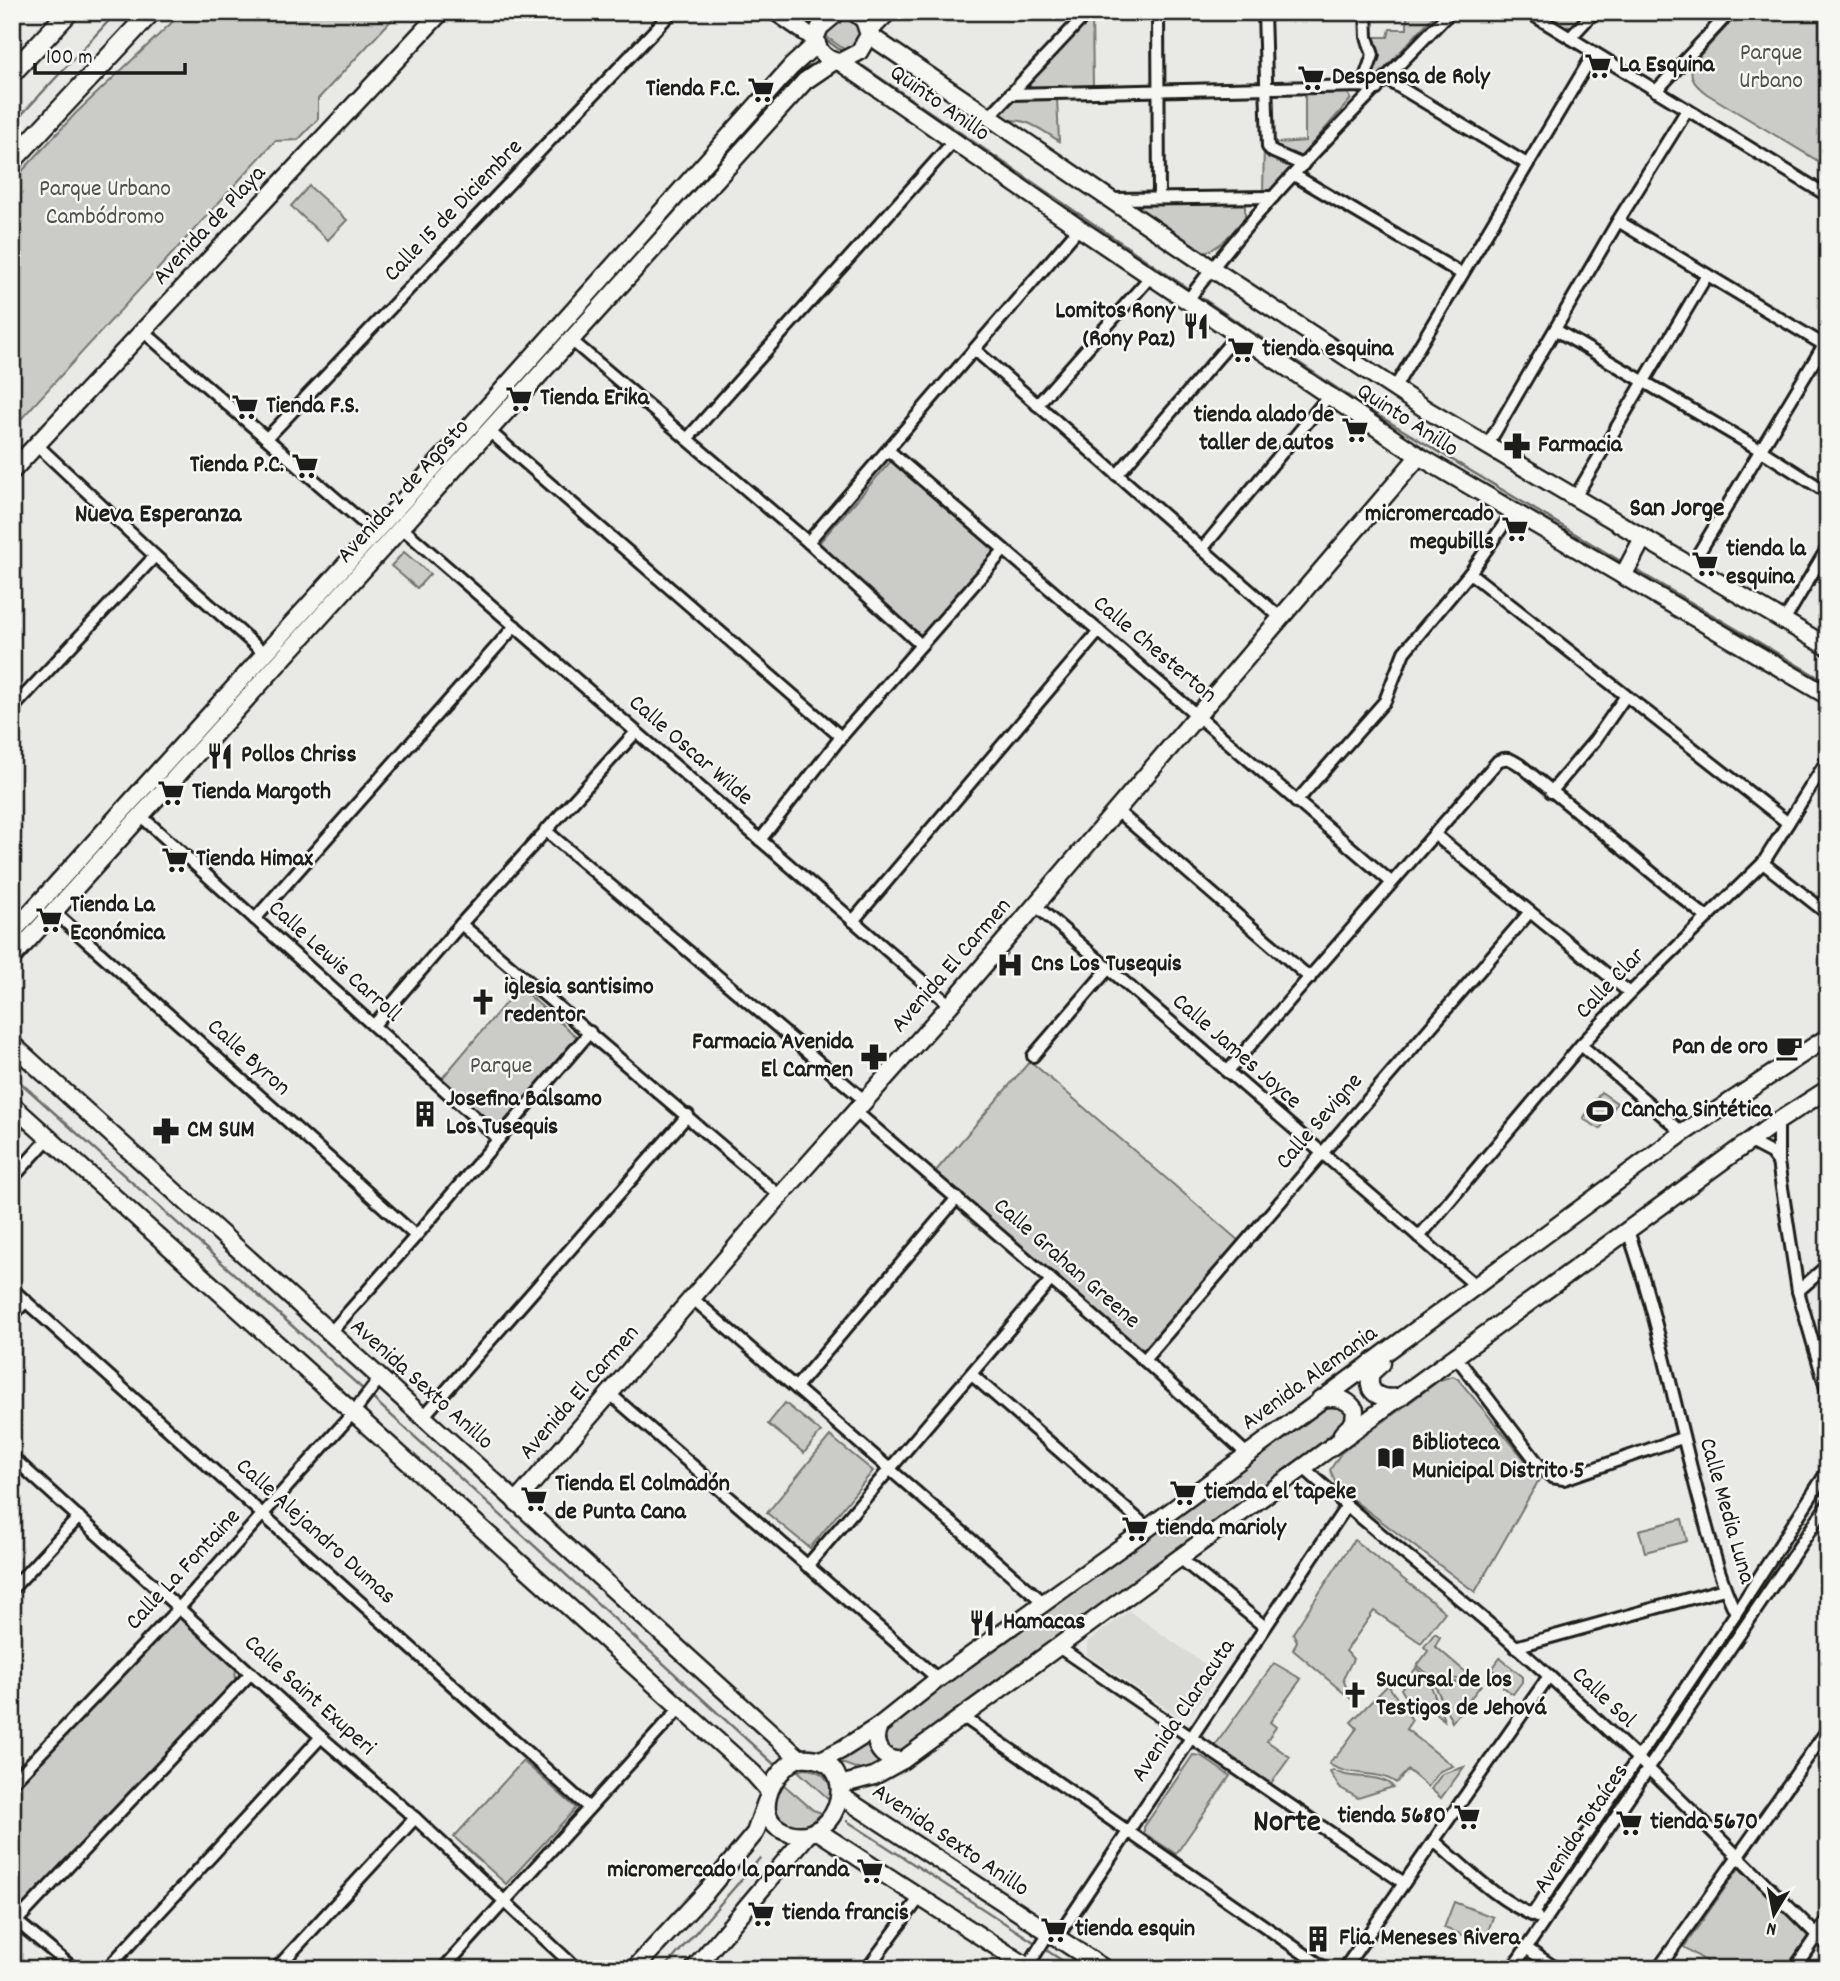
<svg xmlns="http://www.w3.org/2000/svg" width="1840" height="1981" font-family="Dekko,sans-serif">
	<rect width="100%" height="100%" fill="#e9e9e5"/>
	<filter id="ink" filterUnits="userSpaceOnUse"><feTurbulence type="fractalNoise" baseFrequency=".0143" numOctaves="2"/><feDisplacementMap in="SourceGraphic" scale="14" xChannelSelector="R" yChannelSelector="G"/><feConvolveMatrix kernelMatrix="1 2 1 2 8 2 1 2 1" color-interpolation-filters="sRGB"/></filter>
	<g filter="url(#ink)">
		<path fill="#dadad6" d="M1129 1611 1219 1674 1189 1715 1178 1716 1087 1655V1642Z"/>
		<g fill="#cbcbc7" stroke="#747472" stroke-width="2">
			<path d="M183 12H399L318 99V119L298 140 275 141 12 429V182L76 113Z"/>
			<path d="M1092 12 1093 87 1036 88 1029 86 1027 81Z"/>
			<path d="M1407 12H1437L1378 76 1367 80 1377 57 1371 37H1388L1390 29H1407Z"/>
			<path d="M1541 12H1584L1571 26 1566 27Z"/>
			<path d="M1740 12H1828V167L1707 94C1695 85 1688 78 1693 63Z"/>
			<path d="M845 16 857 19 864 35 848 52 821 33 840 17Z"/>
			<path d="M1305 91H1347L1351 99 1272 190 1263 193 1264 144 1305 141Z"/>
			<path d="M1057 98 1059 141C1043 131 1026 117 1007 121L1000 115 1001 110 1009 101Z"/>
			<path d="M309 186 347 220 328 240 291 206Z"/>
			<path d="M1238 202 1245 205V218C1232 231 1220 251 1201 252L1129 203Z"/>
			<path d="M891 461 997 552 922 638 818 544Z"/>
			<path d="M404 552 430 574 417 588 391 566Z"/>
			<path d="M519 987 577 1037 494 1133 439 1082Z"/>
			<path d="M1030 1061 1239 1241 1145 1352 935 1172Z"/>
			<path d="M1601 1092 1617 1103 1600 1129 1583 1119Z"/>
			<path d="M1453 1376 1458 1379 1540 1478 1475 1592 1344 1493 1337 1486 1330 1470 1341 1453 1440 1380Z"/>
			<path d="M785 1403 821 1432 804 1453 768 1424Z"/>
			<path d="M1326 1404 1346 1408 1350 1418 1275 1482 906 1753 896 1755 883 1745 884 1734 953 1677Z"/>
			<path d="M830 1436 873 1471 810 1548 767 1513Z"/>
			<path d="M1682 1519 1687 1541 1645 1552 1639 1530Z"/>
			<path d="M1354 1540 1445 1612 1421 1643 1374 1611 1346 1651 1353 1659 1343 1679 1351 1699 1293 1650 1297 1641 1293 1633Z"/>
			<path d="M179 1616 186 1619 236 1667 235 1680 21 1912 12 1904V1786Z"/>
			<path d="M1435 1633 1440 1637 1435 1646 1476 1681 1431 1676 1417 1666 1428 1651 1424 1647Z"/>
			<path d="M1500 1658 1522 1676V1682L1513 1694 1503 1687 1507 1681 1492 1669Z"/>
			<path d="M1274 1663 1301 1679 1270 1722 1276 1727 1267 1741 1290 1757 1269 1786 1214 1747Z"/>
			<path d="M1416 1668 1428 1678 1444 1720 1425 1705 1416 1714 1401 1689Z"/>
			<path d="M1432 1679 1481 1685 1452 1722Z"/>
			<path d="M1388 1685 1412 1720 1406 1729 1453 1766 1440 1771 1428 1787 1408 1770 1396 1783C1377 1769 1350 1778 1329 1764L1334 1757H1336L1357 1728 1351 1722Z"/>
			<path d="M869 1739 872 1752 887 1766 866 1772 836 1761Z"/>
			<path d="M1193 1755 1201 1756 1230 1776 1176 1854 1144 1833V1827Z"/>
			<path d="M523 1761 576 1808 506 1884 454 1837Z"/>
			<path d="M1464 1767 1441 1798 1431 1789 1442 1774Z"/>
			<path d="M803 1769C823 1769 833 1781 831 1801L798 1771Z"/>
			<path d="M1333 1770C1350 1781 1380 1772 1393 1787L1358 1798 1339 1787 1330 1772Z"/>
			<path d="M783 1784 813 1810 822 1813C792 1845 761 1813 783 1784Z"/>
			<path d="M1739 1868 1812 1938 1790 1969H1718L1684 1947Z"/>
			<path d="M1454 1902 1493 1917 1484 1943 1444 1928Z"/>
		</g>
		<g fill="none" stroke-linecap="round" stroke-linejoin="round">
			<g stroke="#6d6d6c" stroke-width="2.5">
				<path d="M825 39 844 53"/>
				<path d="M863 66 1190 290"/>
				<path d="M12 125 117 12"/>
				<path d="M1202 298 1371 411 1622 562"/>
				<path d="M1636 570 1828 683"/>
				<path d="M12 1075 366 1392"/>
				<path d="M370 1396 777 1767"/>
				<path d="M847 1821 1037 1944"/>
				<path d="M1043 1948 1075 1969"/>
				<path d="M664 1969 760 1858"/>
			</g>
			<g stroke="#1c1c1c" stroke-width="16">
				<g id="street">
					<path d="M1158 12 1159 198"/>
					<path d="M1264 12 1268 147 1273 152 1303 165"/>
					<path d="M1528 12 1828 196"/>
					<path d="M1570 38 1594 12"/>
					<path d="M1386 79 1527 164"/>
					<path d="M1362 86 1373 55 1367 37 1366 12"/>
					<path d="M1656 91 1730 12"/>
					<path d="M1010 94 1362 86 1377 89"/>
					<path d="M989 117 1088 12"/>
					<path d="M1294 175 1462 274"/>
					<path d="M1112 199 1273 197"/>
					<path d="M1618 221 1824 345"/>
					<path d="M1188 300C1265 196 1361 105 1450 12"/>
					<path d="M1556 330 1762 451 1828 493"/>
					<path d="M143 331 374 532"/>
					<path d="M571 340 808 542 921 645"/>
					<path d="M975 350 1282 619"/>
					<path d="M1394 389 1594 53"/>
					<path d="M1037 405 1151 276"/>
					<path d="M489 431 841 737"/>
					<path d="M267 438 672 12"/>
					<path d="M687 439 953 142"/>
					<path d="M37 445 155 556 265 654"/>
					<path d="M1487 446 1618 221 1687 110"/>
					<path d="M888 450 1391 882"/>
					<path d="M1117 475 1238 334"/>
					<path d="M1574 499 1707 275"/>
					<path d="M402 528 950 1005"/>
					<path d="M808 542 1079 228"/>
					<path d="M1202 549 1328 397"/>
					<path d="M1691 566 1828 338"/>
					<path d="M1470 573 1788 823"/>
					<path d="M1784 621 1828 547"/>
					<path d="M12 709 155 556"/>
					<path d="M1551 792 1595 740 1625 697"/>
					<path d="M1296 802 1385 701 1404 652 1470 573 1512 513"/>
					<path d="M1116 810 1310 978"/>
					<path d="M141 816 499 1139"/>
					<path d="M545 830 864 1100"/>
					<path d="M1434 834 1630 993"/>
					<path d="M760 840 841 737 1004 550"/>
					<path d="M1763 863 1828 914"/>
					<path d="M1035 905 1475 1285"/>
					<path d="M53 911 416 1236"/>
					<path d="M255 919 515 626"/>
					<path d="M853 921 1099 631"/>
					<path d="M461 924 780 1196"/>
					<path d="M374 1025 461 924 636 732"/>
					<path d="M1581 1045 1683 1133"/>
					<path d="M1033 1056 1108 969"/>
					<path d="M1227 1072 1498 761C1507 756 1512 760 1520 765L1706 917"/>
					<path d="M855 1111 1144 1360 1247 1454"/>
					<path d="M1778 1122V1162L1798 1291 1828 1395"/>
					<path d="M1750 1142 1771 1153 1778 1162"/>
					<path d="M12 1179 48 1139"/>
					<path d="M1419 1237 1581 1045 1630 993 1763 863 1828 759"/>
					<path d="M12 1289 589 1808"/>
					<path d="M1798 1291 1828 1265"/>
					<path d="M692 1298 1043 1602"/>
					<path d="M12 1316 26 1301"/>
					<path d="M330 1333 416 1236 590 1032"/>
					<path d="M1457 1358 1543 1470 1552 1477 1564 1479 1682 1438"/>
					<path d="M1144 1360 1529 913"/>
					<path d="M972 1375 1148 1528"/>
					<path d="M796 1387 957 1198"/>
					<path d="M609 1393 938 1679"/>
					<path d="M423 1417 688 1115"/>
					<path d="M12 1457 321 1737 415 1818 577 1969"/>
					<path d="M1304 1468C1383 1540 1471 1604 1550 1677 1646 1763 1736 1855 1828 1946"/>
					<path d="M1181 1559 1265 1627"/>
					<path d="M807 1566 1051 1280"/>
					<path d="M12 1589 79 1517"/>
					<path d="M1736 1613 1828 1470"/>
					<path d="M1515 1647 1724 1589"/>
					<path d="M1060 1648 1404 1883"/>
					<path d="M962 1716 1326 1969"/>
					<path d="M12 1783 180 1607 353 1413 380 1378"/>
					<path d="M1434 1841C1467 1869 1497 1901 1537 1917"/>
					<path d="M1532 1915 1736 1613C1719 1579 1711 1542 1701 1506 1676 1415 1659 1320 1628 1231"/>
					<path d="M14 1919 74 1969"/>
					<path d="M12 1926 251 1673"/>
					<path d="M1056 1939 1346 1507"/>
					<path d="M1526 1948 1557 1969"/>
					<path d="M107 1969 321 1737"/>
					<path d="M276 1969 415 1818"/>
					<path d="M443 1969 680 1708"/>
					<path d="M867 1969 920 1897"/>
					<path d="M1026 1969 1048 1934"/>
					<path d="M1344 1969 1549 1676"/>
					<path d="M1512 1969 1828 1504"/>
					<path d="M1658 1969 1828 1729"/>
					<path d="M1794 1969 1828 1919"/>
				</g>
			</g>
			<g stroke="#1c1c1c" stroke-width="21">
				<g id="secondary">
					<path d="M776 12 815 39"/>
					<path d="M838 12 820 27 815 39C819 52 826 61 840 62L859 52 869 35 864 20 854 12"/>
					<path d="M869 31 888 12"/>
					<path d="M869 35 1211 268 1427 410 1828 647"/>
					<path d="M840 62 1079 228 1419 456 1828 696"/>
					<path d="M12 471 441 12"/>
					<path d="M1623 576 1642 540"/>
					<path d="M12 933 433 468 791 67 817 43"/>
					<path d="M12 958 805 81 833 62"/>
					<path d="M12 1044 799 1758"/>
					<path d="M12 1105 754 1774 769 1791"/>
					<path d="M1382 1363 1371 1373C1365 1395 1382 1400 1401 1397"/>
					<path d="M1320 1399C1335 1397 1346 1397 1355 1410L1354 1422 1342 1434"/>
					<path d="M516 1502 780 1196 950 1005 1419 456"/>
					<path d="M879 1726C870 1745 883 1762 903 1760"/>
					<path d="M799 1758C866 1752 841 1848 789 1833 748 1821 771 1771 799 1758Z"/>
					<path d="M821 1760 841 1750 879 1726 938 1679 1148 1528 1683 1133 1828 1037"/>
					<path d="M840 1785 874 1776 903 1760 1769 1127 1828 1089"/>
					<path d="M841 1796 1105 1969"/>
					<path d="M816 1830 1031 1969"/>
					<path d="M634 1969 707 1891 755 1833 766 1802"/>
					<path d="M694 1969 808 1834"/>
				</g>
			</g>
			<g stroke="#1c1c1c" stroke-width="23">
				<g id="primary">
					<path d="M12 73 69 12"/>
					<path d="M12 161 151 12"/>
				</g>
			</g>
			<use href="#street" stroke="#f6f6f2" stroke-width="10"/>
			<use href="#secondary" stroke="#f6f6f2" stroke-width="16"/>
			<use href="#primary" stroke="#f6f6f2" stroke-width="18"/>
		</g>
	</g>
	<defs>
		<g id="supermarket-bare" transform="scale(2.1)"><path d="M-6-5.5h2.5l.6 2H6L4.5 2H-2.5L-4.4-4H-6ZM-1.5 3.2a1.3 1.3 0 1 0 .1 0ZM3 3.2a1.3 1.3 0 1 0 .1 0Z" fill="#1c1c1c" stroke="#f6f6f2" stroke-width="2.5" paint-order="stroke"/></g>
		<g id="restaurant-bare" transform="scale(2.1)"><path d="M-5-6h1v4h1v-4h1v4h1v-4h1v5L-1.5 .5V6h-2V.5L-5-1ZM5-6V6H3V1.5H1.5Q1.5-4 5-6Z" fill="#1c1c1c" stroke="#f6f6f2" stroke-width="2.5" paint-order="stroke"/></g>
		<g id="pharmacy-bare" transform="scale(2.1)"><path d="M-2-6h4v4h4v4h-4v4h-4v-4h-4v-4h4Z" fill="#1c1c1c" stroke="#f6f6f2" stroke-width="2.5" paint-order="stroke"/></g>
		<g id="hospital-bare" transform="scale(2.1)"><path d="M-5-5h3v3.5h4V-5h3V5h-3V1.5h-4V5h-3Z" fill="#1c1c1c" stroke="#f6f6f2" stroke-width="2.5" paint-order="stroke"/></g>
		<g id="church-bare" transform="scale(2.1)"><path d="M-1.2-6h2.4v3.5h3.3v2.4h-3.3V6h-2.4V-.1h-3.3v-2.4h3.3Z" fill="#1c1c1c" stroke="#f6f6f2" stroke-width="2.5" paint-order="stroke"/></g>
		<g id="cafe-bare" transform="scale(2.1)"><path d="M-5.5-4.5H6V0H3Q3 3.5 0 3.5H-2.5Q-5.5 3.5-5.5 0ZM3-3.2v2h1.7v-2ZM-6 4.5H4V6H-6Z" fill="#1c1c1c" stroke="#f6f6f2" stroke-width="2.5" paint-order="stroke"/></g>
		<g id="stadium-bare" transform="scale(2.1)"><path d="M0-5a6.5 5 0 1 0 0 10a6.5 5 0 1 0 0-10ZM-3.5-1.8h7v3.6h-7Z" fill="#1c1c1c" stroke="#f6f6f2" stroke-width="2.5" paint-order="stroke"/></g>
		<g id="building-bare" transform="scale(2.1)"><path d="M-4-6H4V6H1V3H-1V6H-4ZM-2.5-4.3h1.7v1.8h-1.7ZM.8-4.3h1.7v1.8H.8ZM-2.5-1h1.7V.8h-1.7ZM.8-1h1.7V.8H.8Z" fill="#1c1c1c" stroke="#f6f6f2" stroke-width="2.5" paint-order="stroke"/></g>
		<g id="library-bare" transform="scale(2.1)"><path d="M-6-4Q-3-5.5-.7-3.5V5Q-3 3-6 4ZM6-4Q3-5.5 .7-3.5V5Q3 3 6 4Z" fill="#1c1c1c" stroke="#f6f6f2" stroke-width="2.5" paint-order="stroke"/></g>
	</defs>
	<g fill-rule="evenodd">
		<use href="#supermarket-bare" x="1598" y="66"/>
		<use href="#supermarket-bare" x="1311" y="78"/>
		<use href="#supermarket-bare" x="761" y="90"/>
		<use href="#restaurant-bare" x="1196" y="326"/>
		<use href="#supermarket-bare" x="1241" y="350"/>
		<use href="#supermarket-bare" x="519" y="399"/>
		<use href="#supermarket-bare" x="245" y="407"/>
		<use href="#supermarket-bare" x="1355" y="430"/>
		<use href="#pharmacy-bare" x="1517" y="446"/>
		<use href="#supermarket-bare" x="305" y="466"/>
		<use href="#supermarket-bare" x="1515" y="529"/>
		<use href="#supermarket-bare" x="1705" y="564"/>
		<use href="#restaurant-bare" x="220" y="756"/>
		<use href="#supermarket-bare" x="171" y="793"/>
		<use href="#supermarket-bare" x="175" y="860"/>
		<use href="#supermarket-bare" x="49" y="920"/>
		<use href="#hospital-bare" x="1010" y="965"/>
		<use href="#church-bare" x="483" y="1002"/>
		<use href="#cafe-bare" x="1789" y="1048"/>
		<use href="#pharmacy-bare" x="874" y="1057"/>
		<use href="#stadium-bare" x="1600" y="1111"/>
		<use href="#building-bare" x="425" y="1114"/>
		<use href="#pharmacy-bare" x="166" y="1131"/>
		<use href="#library-bare" x="1391" y="1458"/>
		<use href="#supermarket-bare" x="1183" y="1493"/>
		<use href="#supermarket-bare" x="534" y="1499"/>
		<use href="#supermarket-bare" x="1135" y="1529"/>
		<use href="#restaurant-bare" x="982" y="1623"/>
		<use href="#church-bare" x="1355" y="1695"/>
		<use href="#supermarket-bare" x="1467" y="1817"/>
		<use href="#supermarket-bare" x="1629" y="1823"/>
		<use href="#supermarket-bare" x="870" y="1871"/>
		<use href="#supermarket-bare" x="761" y="1914"/>
		<use href="#supermarket-bare" x="1054" y="1930"/>
		<use href="#building-bare" x="1318" y="1939"/>
	</g>
	<g text-anchor="middle" dominant-baseline="central" stroke-width="5" stroke-linejoin="round" paint-order="stroke">
		<g font-size="24" fill="#51514f" stroke="#f6f6f2">
			<text x="1771" y="54">Parque<tspan x="1771" dy="28">Urbano</tspan></text>
			<text x="105" y="190">Parque Urbano<tspan x="105" dy="28">Cambódromo</tspan></text>
			<text x="501" y="1067">Parque</text>
		</g>
		<g font-size="24" font-weight="bold" fill="#1c1c1c" stroke="#f6f6f2" text-anchor="start">
			<text x="1619" y="66">La Esquina</text>
			<text x="1332" y="78">Despensa de Roly</text>
			<text x="740" y="90" text-anchor="end">Tienda F.C.</text>
			<text x="1175" y="312" text-anchor="end">Lomitos Rony<tspan x="1175" dy="28">(Rony Paz)</tspan></text>
			<text x="1262" y="350">tienda esquina</text>
			<text x="540" y="399">Tienda Erika</text>
			<text x="266" y="407">Tienda F.S.</text>
			<text x="1334" y="416" text-anchor="end">tienda alado de<tspan x="1334" dy="28">taller de autos</tspan></text>
			<text x="1538" y="446">Farmacia</text>
			<text x="284" y="466" text-anchor="end">Tienda P.C.</text>
			<text x="1494" y="515" text-anchor="end">micromercado<tspan x="1494" dy="28">megubills</tspan></text>
			<text x="1726" y="550">tienda la<tspan x="1726" dy="28">esquina</tspan></text>
			<text x="241" y="756">Pollos Chriss</text>
			<text x="192" y="793">Tienda Margoth</text>
			<text x="196" y="860">Tienda Himax</text>
			<text x="70" y="906">Tienda La<tspan x="70" dy="28">Económica</tspan></text>
			<text x="1031" y="965">Cns Los Tusequis</text>
			<text x="504" y="988">iglesia santisimo<tspan x="504" dy="28">redentor</tspan></text>
			<text x="853" y="1043" text-anchor="end">Farmacia Avenida<tspan x="853" dy="28">El Carmen</tspan></text>
			<text x="1768" y="1048" text-anchor="end">Pan de oro</text>
			<text x="446" y="1100">Josefina Balsamo<tspan x="446" dy="28">Los Tusequis</tspan></text>
			<text x="1621" y="1111">Cancha Sintética</text>
			<text x="187" y="1131">CM SUM</text>
			<text x="1412" y="1444">Biblioteca<tspan x="1412" dy="28">Municipal Distrito 5</tspan></text>
			<text x="555" y="1485">Tienda El Colmadón<tspan x="555" dy="28">de Punta Cana</tspan></text>
			<text x="1204" y="1493">tiemda el tapeke</text>
			<text x="1156" y="1529">tienda marioly</text>
			<text x="1003" y="1623">Hamacas</text>
			<text x="1376" y="1681">Sucursal de los<tspan x="1376" dy="28">Testigos de Jehová</tspan></text>
			<text x="1446" y="1817" text-anchor="end">tienda 5680</text>
			<text x="1650" y="1823">tienda 5670</text>
			<text x="849" y="1871" text-anchor="end">micromercado la parranda</text>
			<text x="782" y="1914">tienda francis</text>
			<text x="1075" y="1930">tienda esquin</text>
			<text x="1339" y="1939">Flia. Meneses Rivera</text>
		</g>
		<g font-size="24" fill="#1c1c1c" stroke="#f6f6f2">
			<text transform="translate(939 104) rotate(35)">Quinto Anillo</text>
			<text transform="translate(454 211) rotate(-46)">Calle 15 de Diciembre</text>
			<text transform="translate(210 226) rotate(-47)">Avenida de Playa</text>
			<text transform="translate(1407 421) rotate(33)">Quinto Anillo</text>
			<text transform="translate(404 492) rotate(-48)">Avenida 2 de Agosto</text>
			<text transform="translate(1154 650) rotate(40)">Calle Chesterton</text>
			<text transform="translate(690 751) rotate(41)">Calle Oscar Wilde</text>
			<text transform="translate(334 962) rotate(42)">Calle Lewis Carroll</text>
			<text transform="translate(952 966) rotate(-49)">Avenida El Carmen</text>
			<text transform="translate(1611 984) rotate(-46)">Calle Clar</text>
			<text transform="translate(1236 1052) rotate(41)">Calle James Joyce</text>
			<text transform="translate(248 1058) rotate(42)">Calle Byron</text>
			<text transform="translate(1320 1122) rotate(-49)">Calle Sevigne</text>
			<text transform="translate(1066 1264) rotate(41)">Calle Grahan Greene</text>
			<text transform="translate(1310 1379) rotate(-36)">Avenida Alemania</text>
			<text transform="translate(421 1385) rotate(42)">Avenida Sexto Anillo</text>
			<text transform="translate(580 1393) rotate(-49)">Avenida El Carmen</text>
			<text transform="translate(1726 1511) rotate(74)">Calle Media Luna</text>
			<text transform="translate(315 1532) rotate(42)">Calle Alejandro Dumas</text>
			<text transform="translate(184 1570) rotate(-47)">Calle La Fontaine</text>
			<text transform="translate(309 1696) rotate(42)">Calle Saint Exuperi</text>
			<text transform="translate(1603 1698) rotate(43)">Calle Sol</text>
			<text transform="translate(1184 1711) rotate(-56)">Avenida Claracuta</text>
			<text transform="translate(1582 1829) rotate(-56)">Avenida Totaíces</text>
			<text transform="translate(950 1841) rotate(34)">Avenida Sexto Anillo</text>
		</g>
		<g font-size="26" font-weight="bold" fill="#1c1c1c" stroke="#f6f6f2">
			<text x="1677" y="509">San Jorge</text>
			<text x="158" y="515">Nueva Esperanza</text>
		</g>
		<g font-size="32" font-weight="bold" fill="#1c1c1c" stroke="#f6f6f2">
			<text x="1287" y="1824">Norte</text>
		</g>
	</g>
	<rect width="1840" height="1981" fill="none" stroke="#f6f6f2" stroke-width="42"/>
	<rect x="21" y="21" width="1798" height="1939" fill="none" stroke="#1c1c1c" stroke-width="2.5" filter="url(#ink)"/>
	<g transform="translate(1774 1914) rotate(190)" stroke="#f6f6f2" stroke-width="5" paint-order="stroke">
	<path d="M0-5L12 26L0 18L-12 26Z" fill="#1c1c1c"/>
	<text y="-10" font-size="19" font-weight="bold" text-anchor="middle" fill="#1c1c1c">N</text>
	</g>
	<path d="M35 63v10h150v-10" fill="none" stroke="#1c1c1c" stroke-width="3.5"/>
	<text x="46" y="63" font-size="21" fill="#1c1c1c" stroke="#f6f6f2" stroke-width="5" paint-order="stroke">100 m</text>
</svg>
